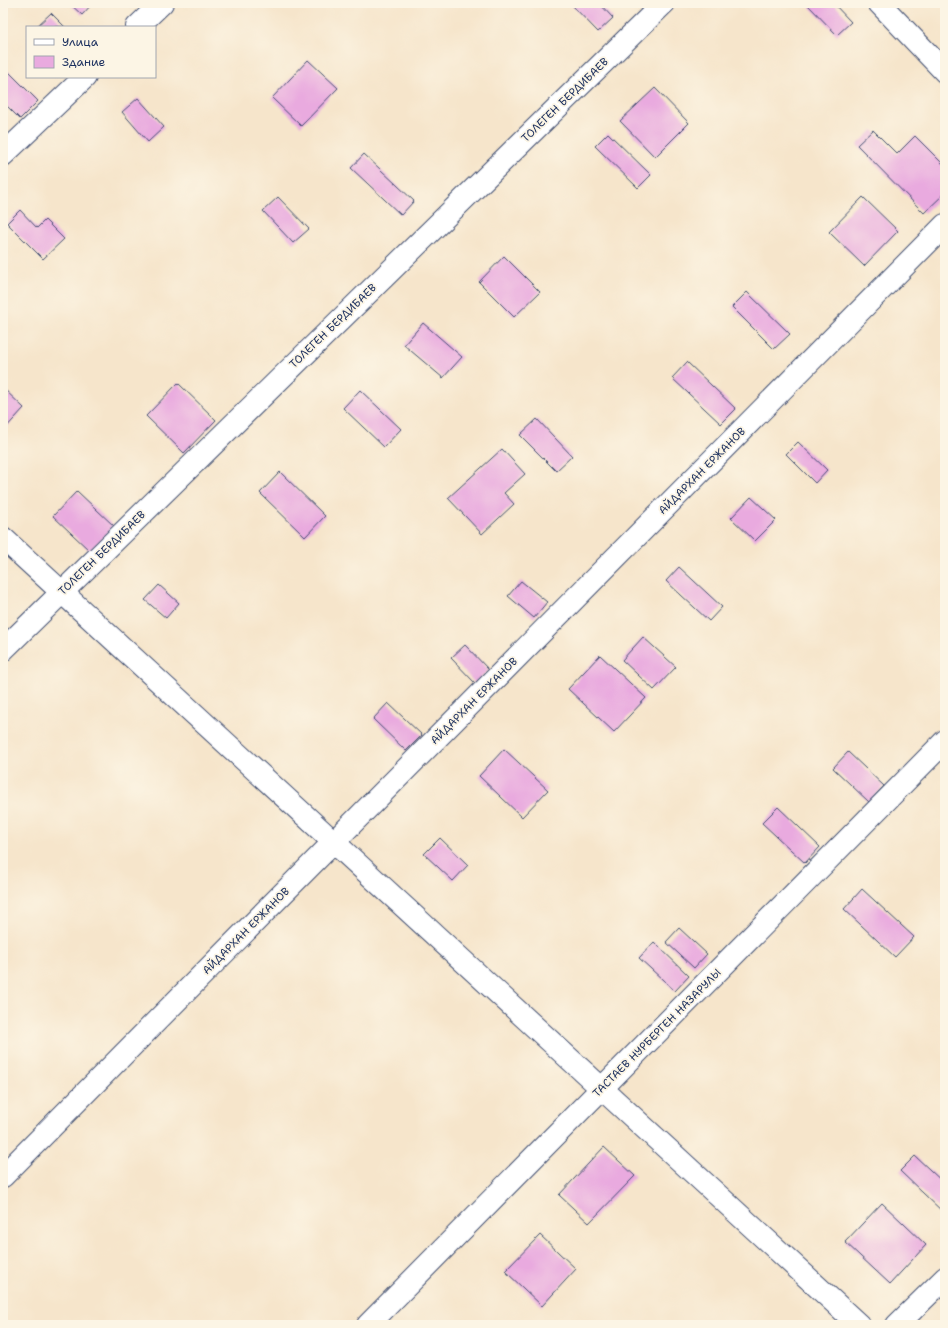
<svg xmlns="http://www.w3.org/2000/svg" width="948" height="1328" font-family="'Shantell Sans',sans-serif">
	<rect width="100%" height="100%" fill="#fcf5e5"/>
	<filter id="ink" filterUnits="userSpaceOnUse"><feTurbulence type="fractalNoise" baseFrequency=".025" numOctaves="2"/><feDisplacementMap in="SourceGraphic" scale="8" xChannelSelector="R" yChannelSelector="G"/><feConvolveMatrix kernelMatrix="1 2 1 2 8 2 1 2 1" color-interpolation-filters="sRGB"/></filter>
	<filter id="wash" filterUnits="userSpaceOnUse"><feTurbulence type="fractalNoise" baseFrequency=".012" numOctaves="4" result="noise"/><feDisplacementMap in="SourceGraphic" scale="16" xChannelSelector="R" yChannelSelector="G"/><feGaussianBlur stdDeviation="0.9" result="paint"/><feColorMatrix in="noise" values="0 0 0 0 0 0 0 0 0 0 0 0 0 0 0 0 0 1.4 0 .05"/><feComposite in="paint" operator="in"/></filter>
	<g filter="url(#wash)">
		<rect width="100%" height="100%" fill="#f6e5cb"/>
		<g id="blocks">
			<g fill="#e9aadf">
				<path d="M69 3H93L82 15Z"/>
				<path d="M570 3H599L613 18 598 32Z"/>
				<path d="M806 3H833L851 22 837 35Z"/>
				<path d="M51 13 65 27H36Z"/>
				<path d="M308 60 338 88 301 126 272 98Z"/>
				<path d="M3 66 38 101 20 119 3 102Z"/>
				<path d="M655 88 689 123 655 157 620 121Z"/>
				<path d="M138 98 164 127 148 142 122 112Z"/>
				<path d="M873 130 897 154 915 136 945 166V193L924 213 857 145Z"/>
				<path d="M608 133 651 175 638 188 595 146Z"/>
				<path d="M364 154 414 201 401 215 351 168Z"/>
				<path d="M278 197 309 229 293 243 263 211Z"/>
				<path d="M863 197 898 231 864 266 829 232Z"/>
				<path d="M20 210 37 228 45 220 64 239 43 259 7 223Z"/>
				<path d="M504 256 540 292 514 317 479 282Z"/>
				<path d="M747 292 790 334 774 349 732 307Z"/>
				<path d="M423 323 462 357 443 378 404 345Z"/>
				<path d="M687 362 736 409 721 424 672 378Z"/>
				<path d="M178 383 216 420 184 453 146 416Z"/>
				<path d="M3 388 24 408 3 431Z"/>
				<path d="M360 390 401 429 384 447 343 408Z"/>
				<path d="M537 419 572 456 556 471 520 435Z"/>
				<path d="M798 442 827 470 815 483 786 454Z"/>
				<path d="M502 449 525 474 504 493 514 504 482 534 448 498Z"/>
				<path d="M280 472 325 516 305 537 260 493Z"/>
				<path d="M77 491 114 526 90 551 53 516Z"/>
				<path d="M751 497 776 520 755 541 731 518Z"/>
				<path d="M679 567 722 607 709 621 666 581Z"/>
				<path d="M521 581 547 602 534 618 508 596Z"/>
				<path d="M159 585 179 603 166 618 145 600Z"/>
				<path d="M643 637 676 667 654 690 622 660Z"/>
				<path d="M465 645 489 670 475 683 451 658Z"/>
				<path d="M600 655 646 698 614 732 568 689Z"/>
				<path d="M388 703 422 735 406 751 373 719Z"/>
				<path d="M504 749 548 790 522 817 479 776Z"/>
				<path d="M848 752 884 786 869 802 833 768Z"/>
				<path d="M778 807 820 847 805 863 762 823Z"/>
				<path d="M440 838 468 865 453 881 424 854Z"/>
				<path d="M862 889 914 937 895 957 844 909Z"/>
				<path d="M679 928 707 954 694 968 666 942Z"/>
				<path d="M654 942 689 976 675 991 639 958Z"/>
				<path d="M604 1147 635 1176 589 1223 559 1195Z"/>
				<path d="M915 1156 945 1184V1214L900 1171Z"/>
				<path d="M882 1203 926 1245 890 1284 845 1242Z"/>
				<path d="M540 1235 576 1269 542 1306 505 1271Z"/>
			</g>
		</g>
	</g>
	<g filter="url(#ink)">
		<use href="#blocks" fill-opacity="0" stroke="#3c4a6e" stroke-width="1"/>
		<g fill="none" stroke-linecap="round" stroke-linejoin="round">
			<g stroke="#3c4a6e" stroke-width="24">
				<g id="street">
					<path d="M879 3 945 72"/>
					<path d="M137 27 162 3"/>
					<path d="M3 155 85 77"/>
					<path d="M3 538 859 1325"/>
					<path d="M3 650 664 3"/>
					<path d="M3 1176 945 225"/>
					<path d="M368 1325 945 741"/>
					<path d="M897 1325 945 1278"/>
				</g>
			</g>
			<use href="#street" stroke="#fff" stroke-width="22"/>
		</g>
	</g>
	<g text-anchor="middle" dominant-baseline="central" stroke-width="3.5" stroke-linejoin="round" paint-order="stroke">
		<g font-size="11" fill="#1b2f5e" stroke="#fcf5e5">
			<text transform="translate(565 100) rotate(-44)">ТОЛЕГЕН БЕРДИБАЕВ</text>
			<text transform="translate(333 326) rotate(-44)">ТОЛЕГЕН БЕРДИБАЕВ</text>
			<text transform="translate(702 471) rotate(-45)">АЙДАРХАН ЕРЖАНОВ</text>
			<text transform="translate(102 553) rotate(-44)">ТОЛЕГЕН БЕРДИБАЕВ</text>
			<text transform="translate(474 701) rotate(-45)">АЙДАРХАН ЕРЖАНОВ</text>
			<text transform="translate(246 931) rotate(-45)">АЙДАРХАН ЕРЖАНОВ</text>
			<text transform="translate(657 1033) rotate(-45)">ТАСТАЕВ НУРБЕРГЕН НАЗАРУЛЫ</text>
		</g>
	</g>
	<rect width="948" height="1328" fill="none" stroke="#fcf5e5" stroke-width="16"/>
	<rect x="26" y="26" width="130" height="52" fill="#fcf5e5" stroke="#a2a6af"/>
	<rect x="34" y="39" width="20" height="6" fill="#ffffff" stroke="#a2a6af"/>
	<text x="62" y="46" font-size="12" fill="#1b2f5e">Улица</text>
	<rect x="34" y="56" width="20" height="12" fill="#e9aadf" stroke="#a2a6af"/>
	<text x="62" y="66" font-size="12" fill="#1b2f5e">Здание</text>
</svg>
